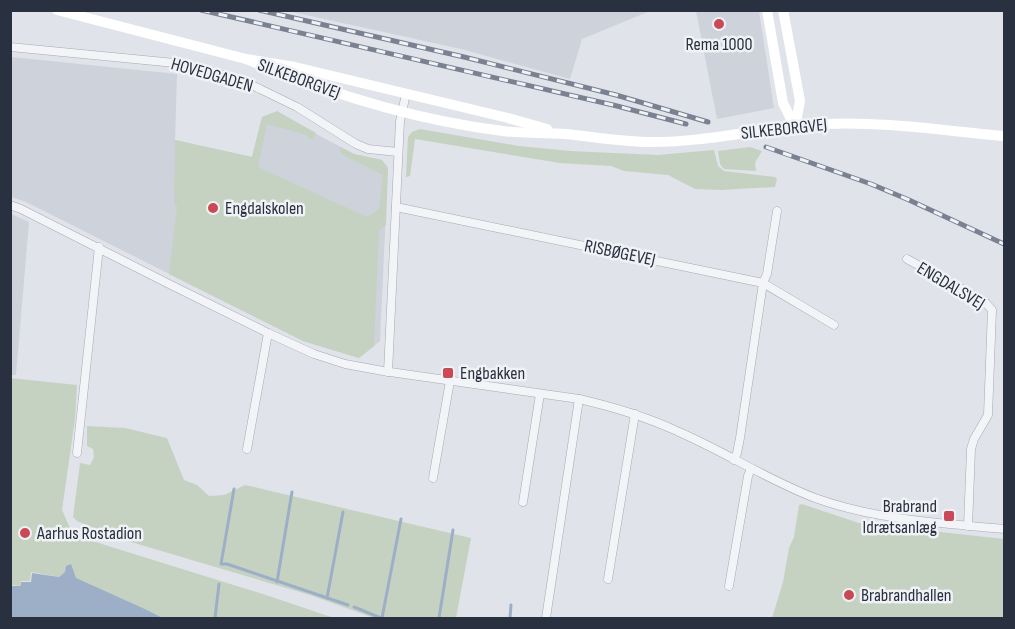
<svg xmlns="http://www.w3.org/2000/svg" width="1015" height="629" font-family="'Sofia Sans Condensed',sans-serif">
	<rect width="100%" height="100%" fill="#e0e3e9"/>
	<g fill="#ced2da">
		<path d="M288 11 650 10V11L582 39 570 79 461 49Z"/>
		<path d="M696 11H759L774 108 717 119Z"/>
		<path d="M11 57 177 74 175 140 252 157 262 117 307 129 354 154 382 160 388 168 380 341 359 358 303 341 26 202 11 197Z"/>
		<path d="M11 214 29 222 16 375H10Z"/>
	</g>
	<g fill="#c5d2c2">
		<path d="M277 111 316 133 312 140 304 134 267 124 258 167 367 217 379 209 383 175 341 154 340 147 354 154 382 160 388 168 386 225 379 230 374 346 359 358 303 341 169 274 177 206 174 204 175 140 252 157 262 117Z"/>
		<path d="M420 129 519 146 570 151 658 155 714 150 718 166 724 171 775 177 777 179 775 187 721 190 695 189 668 175 624 171 611 166 560 163 415 139 410 176 406 177 408 137 412 132Z"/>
		<path d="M750 147 762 151 755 163 756 171 724 169 720 164 718 151Z"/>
		<path d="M10 378 77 385 75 419 62 510 73 535 269 596 334 618H163L145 609 75 578 65 572 59 577 31 572 30 581H21V586L11 585Z"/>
		<path d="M87 426 125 428 167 438 184 480 197 485 209 496 224 495 245 485 471 538 456 618H374L310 595 114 537 77 521 73 517 80 463 90 465 94 457 93 449 87 446Z"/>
		<path d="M802 504 859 523 1004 539V618H772L783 582 789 548 794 537 799 505Z"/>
	</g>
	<path fill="#9cafc7" d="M71 564 76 578 145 609 163 618H11V586H21V582H31L32 573 59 577 65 572 66 566Z"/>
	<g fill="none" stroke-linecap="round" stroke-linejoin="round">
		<g stroke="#9cafc7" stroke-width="3">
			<path d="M234 489 221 564H227L348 605"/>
			<path d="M277 582 292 492"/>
			<path d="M327 598 343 512"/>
			<path d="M354 607 381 618"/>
			<path d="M215 618 219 584"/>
			<path d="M382 618 401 519"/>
			<path d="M439 618 453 530"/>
			<path d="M510 618 511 605"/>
		</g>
		<g stroke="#a5aab3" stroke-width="9">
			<g id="street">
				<path d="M10 47 175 63 220 74 240 80 260 89 297 107 356 144 368 149 398 152"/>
				<path d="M10 205 21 209 169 284 268 333 314 354 345 364 383 371 579 399C614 407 647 417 679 432 725 452 768 480 815 498 876 520 940 523 1004 529"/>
				<path d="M396 207 763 283 834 325"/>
				<path d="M907 259 984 301 992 310 988 415 974 439 971 449 968 526"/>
				<path d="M388 372 400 121 406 94"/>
				<path d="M247 449 268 333"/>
				<path d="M77 453 99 247"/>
				<path d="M734 460 737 453 740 438 763 283 767 274 777 211"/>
				<path d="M433 478 450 381"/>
				<path d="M523 502 540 394"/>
				<path d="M608 579 635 414"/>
				<path d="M729 586 748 476 751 469"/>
				<path d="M546 618 579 399"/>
			</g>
		</g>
		<use href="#street" stroke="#f3f4f7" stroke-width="8"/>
		<g stroke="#fff" stroke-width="10">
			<path d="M57 10 246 59 295 67 508 118 547 129"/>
			<path d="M767 10 783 103 795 127"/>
			<path d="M783 10 800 101 795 127"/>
			<path d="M246 59C328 93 415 120 503 131 524 134 545 132 566 134 595 137 623 142 652 142 710 142 766 127 824 124 884 121 945 131 1004 136"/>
		</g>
		<g stroke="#7a8292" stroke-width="5">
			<g id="rail">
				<path d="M201 10 613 105 686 124"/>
				<path d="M259 10 464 57 616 95 708 122"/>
				<path d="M766 147 871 184 909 200 1004 244"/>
			</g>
		</g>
		<use href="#rail" stroke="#f0f2f6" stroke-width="3" stroke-dasharray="9" stroke-linecap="butt"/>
	</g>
	<g fill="#c94a56" stroke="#f0f2f6" stroke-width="2">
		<circle cx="719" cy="24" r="6"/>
		<circle cx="213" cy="208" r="6"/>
		<rect x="442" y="367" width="12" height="12" rx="3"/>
		<rect x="943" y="510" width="12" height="12" rx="3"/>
		<circle cx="25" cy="533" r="6"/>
		<circle cx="849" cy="595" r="6"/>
	</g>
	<g text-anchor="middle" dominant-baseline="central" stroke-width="5" stroke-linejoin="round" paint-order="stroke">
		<g font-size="18" fill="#29303f" stroke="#f0f2f6" text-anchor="start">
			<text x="719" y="44" text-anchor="middle">Rema 1000</text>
			<text x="225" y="208">Engdalskolen</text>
			<text x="460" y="373">Engbakken</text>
			<text x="937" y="506" text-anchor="end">Brabrand<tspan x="937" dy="21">Idrætsanlæg</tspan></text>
			<text x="37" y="533">Aarhus Rostadion</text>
			<text x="861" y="595">Brabrandhallen</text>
		</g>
		<g font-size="18" fill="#29303f" stroke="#f0f2f6">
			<text transform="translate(212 75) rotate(16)">HOVEDGADEN</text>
			<text transform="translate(299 79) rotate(20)">SILKEBORGVEJ</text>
			<text transform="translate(784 129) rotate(-6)">SILKEBORGVEJ</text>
			<text transform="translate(620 253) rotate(12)">RISBØGEVEJ</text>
			<text transform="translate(951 286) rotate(31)">ENGDALSVEJ</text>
		</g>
	</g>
	<rect width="1015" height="629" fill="none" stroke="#29303f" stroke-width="24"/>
</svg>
